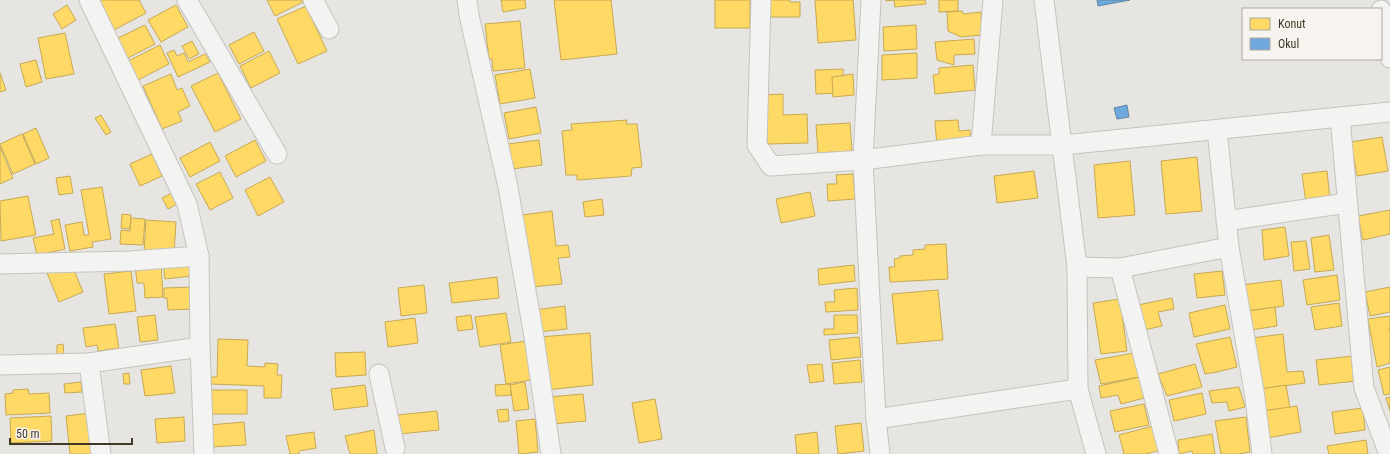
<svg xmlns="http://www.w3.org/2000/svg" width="1390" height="454" font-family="'Roboto Condensed',sans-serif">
	<rect width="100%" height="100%" fill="#e7e5e1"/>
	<g fill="#ffd966" stroke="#c6a953">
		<path d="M100 0H139L146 13 112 31 96 2Z"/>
		<path d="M267 0H302L303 2 275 16Z"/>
		<path d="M501 0H525L526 8 503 12Z"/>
		<path d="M554 0H611L617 54 561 60Z"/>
		<rect x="715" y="0" width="35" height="28"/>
		<path d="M768 0H790V2H800V17H768Z"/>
		<path d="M815 0H853L856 40 818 43Z"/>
		<path d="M886 0H925L926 4 895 7 894 0 886 1Z"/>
		<path d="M939 0H958V11L939 12Z"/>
		<path d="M67 5 76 20 62 29 53 14Z"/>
		<path d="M176 5 188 27 161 42 148 20Z"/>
		<path d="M306 6 327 51 298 64 277 19Z"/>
		<path d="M962 11 963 14 981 12 982 35 961 37 948 31 947 12Z"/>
		<path d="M520 21 525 68 493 71 492 59H489L485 24Z"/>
		<path d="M145 25 155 44 126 59 116 39Z"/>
		<path d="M916 25 917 49 884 51 883 27Z"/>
		<path d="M254 32 264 51 239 64 229 45Z"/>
		<path d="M65 33 74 74 46 79 38 38Z"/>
		<path d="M974 39 975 54 954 55V65L937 60 935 42Z"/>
		<path d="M192 41 199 54 189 59 182 46Z"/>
		<path d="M160 45 169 64 136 81 126 62Z"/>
		<path d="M174 50 177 56 184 53 188 62 205 54 210 62 178 77 167 53Z"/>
		<path d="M269 51 280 73 251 88 240 66Z"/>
		<path d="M917 53V78L882 80V55Z"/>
		<path d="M36 60 42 82 26 87 20 64Z"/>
		<path d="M973 65 975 90 935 94 933 75 939 74V68Z"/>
		<path d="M530 69 535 98 500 104 495 75Z"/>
		<path d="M843 69 844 93 816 94 815 70Z"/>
		<path d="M0 73 6 90 0 92Z"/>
		<path d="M218 73 241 119 215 132 191 86Z"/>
		<path d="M171 74 177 90 182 88 190 106 178 112 182 121 162 129 143 86Z"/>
		<path d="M853 74 854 95 833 97 832 77Z"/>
		<path d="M783 94V115L807 114 808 143 767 144 766 95Z"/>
		<path d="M536 107 541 133 509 139 504 113Z"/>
		<path d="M101 115 111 132 106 135 95 118Z"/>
		<path d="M627 120 626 124H637L642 167 632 168 631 176 577 180V175H566L562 131 572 130 571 124Z"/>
		<path d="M958 120 959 131 970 130 971 145 937 147 935 121Z"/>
		<path d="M850 123 852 151 818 153 816 125Z"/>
		<path d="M36 128 49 158 36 164 23 134Z"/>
		<path d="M22 134 35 164 13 174 0 144Z"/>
		<path d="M1382 137 1388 171 1357 176 1351 142Z"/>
		<path d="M255 140 266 161 236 177 225 156Z"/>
		<path d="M539 140 542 165 512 169 508 144Z"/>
		<path d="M210 142 220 161 190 177 180 158Z"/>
		<path d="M0 147 13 178 0 184Z"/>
		<path d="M152 154 162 176 140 186 130 164Z"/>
		<path d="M1197 157 1202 211 1166 214 1161 161Z"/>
		<path d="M1130 161 1135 215 1098 218 1094 165Z"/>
		<path d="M1034 171 1038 198 997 203 994 176Z"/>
		<path d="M1327 171 1330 200 1306 203 1302 174Z"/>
		<path d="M220 172 233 198 210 210 196 184Z"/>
		<path d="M853 174 855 199 828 201 827 184H837L836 175Z"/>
		<path d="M70 176 73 193 59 195 56 178Z"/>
		<path d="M270 177 284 202 258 216 245 190Z"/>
		<path d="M102 187 111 239 92 242 93 247 70 251 65 225 82 222 84 235H89L81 190Z"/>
		<path d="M810 192 815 216 781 223 776 199Z"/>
		<path d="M172 193 177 204 168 209 162 198Z"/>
		<path d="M28 196 36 235 1 241 0 201Z"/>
		<path d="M602 199 604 215 585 217 583 202Z"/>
		<path d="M1390 210V234L1363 240 1358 216Z"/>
		<path d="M552 211 556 246 568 245 570 257 558 258 562 284 531 287 522 215Z"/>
		<path d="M122 214 131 215 130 229 121 228Z"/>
		<path d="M131 218 145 219 143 245 120 244 121 230 130 231Z"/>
		<path d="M59 219 65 249 37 255 33 238 54 234 51 221Z"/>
		<path d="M146 220 176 222 174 255 144 253Z"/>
		<path d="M1285 227 1289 256 1264 260 1262 230Z"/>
		<path d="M1329 235 1334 270 1315 272 1311 238Z"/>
		<path d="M1306 241 1310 269 1294 271 1291 242Z"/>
		<path d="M946 244 948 279 890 282 889 267H895L894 259 900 258V256L913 255V250L925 249V245Z"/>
		<path d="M190 258 192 276 165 279 163 261Z"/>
		<path d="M161 262 163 297 145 298 144 283H137L135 264Z"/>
		<path d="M71 263 83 292 59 302 47 273Z"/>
		<path d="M854 265 855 281 819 285 818 269Z"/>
		<path d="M131 271 136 311 109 314 104 274Z"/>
		<path d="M1222 271 1225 295 1197 298 1194 274Z"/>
		<path d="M1337 275 1340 300 1307 305 1303 280Z"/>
		<path d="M497 277 499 298 452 303 449 283Z"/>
		<path d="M1281 280 1284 306 1248 311 1242 285Z"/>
		<path d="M424 285 427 313 401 316 398 288Z"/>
		<path d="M192 287 193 309 168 310 167 298H164V288Z"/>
		<path d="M1390 287V312L1370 316 1365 292Z"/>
		<path d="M857 288 858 310 826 312 825 302H835L834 290Z"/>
		<path d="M938 290 943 340 897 344 892 294Z"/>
		<path d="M1172 298 1174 309 1158 312 1162 326 1144 330 1138 305Z"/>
		<path d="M1120 299 1127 351 1101 354 1093 303Z"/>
		<path d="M1339 303 1342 326 1315 330 1311 307Z"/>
		<path d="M1225 305 1230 329 1194 337 1189 313Z"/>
		<path d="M565 306 567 329 537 332 535 310Z"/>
		<path d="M1275 307 1277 326 1251 330 1248 311Z"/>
		<path d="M506 313 511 342 480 347 475 317Z"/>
		<path d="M155 315 158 340 140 342 137 317Z"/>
		<path d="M471 315 473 329 458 331 456 317Z"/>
		<path d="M834 315H857L858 333 824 335V329H834Z"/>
		<path d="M1390 316V328H1389L1390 332V363L1377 367 1368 319Z"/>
		<path d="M415 318 418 343 388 347 385 322Z"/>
		<path d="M115 324 119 348 98 351 97 345 86 347 83 328Z"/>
		<path d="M590 333 593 385 546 390 539 337Z"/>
		<path d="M1283 334 1287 372 1303 371 1305 383 1260 389 1252 338Z"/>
		<path d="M859 337 861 357 831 360 829 340Z"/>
		<path d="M1230 337 1237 367 1217 372 1205 374 1196 344Z"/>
		<path d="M218 339 248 340 247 366 265 367V363L278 364 277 375H282L281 398H264V386L211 384V377H217Z"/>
		<path d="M525 341 531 380 506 384 500 345Z"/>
		<path d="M63 344 64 354 57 355V345Z"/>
		<path d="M365 352 366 375 336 377 335 353Z"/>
		<path d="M1134 353 1140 377 1101 384 1095 360Z"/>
		<path d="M1353 356 1356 381 1319 385 1316 360Z"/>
		<path d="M860 360 862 382 834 384 832 363Z"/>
		<path d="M822 364 824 381 810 383 807 365Z"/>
		<path d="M1195 364 1202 387 1167 396 1158 374Z"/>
		<path d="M171 366 175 393 145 396 141 370Z"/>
		<path d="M1390 367V394L1384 395 1378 370Z"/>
		<path d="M129 373 130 384H124L123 374Z"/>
		<path d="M1140 377 1144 398 1121 404 1118 395 1101 398 1099 386Z"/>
		<path d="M81 382 82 392 65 393 64 384Z"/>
		<path d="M525 382 529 409 514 411 510 385Z"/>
		<path d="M510 384 511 395 496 396 495 385Z"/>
		<path d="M365 385 368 406 334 410 331 389Z"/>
		<path d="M1286 385 1290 408 1262 411 1260 389Z"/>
		<path d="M1239 387 1245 407 1229 411 1227 402 1212 403 1209 391Z"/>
		<path d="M28 389 29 394 49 393 50 413 6 415 5 394 13 393V390Z"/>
		<rect x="211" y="390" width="36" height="24"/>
		<path d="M1202 393 1206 414 1174 421 1169 400Z"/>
		<path d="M583 394 586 421 552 424 549 397Z"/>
		<path d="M1390 397V411L1386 398Z"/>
		<path d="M655 399 662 439 639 443 632 403Z"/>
		<path d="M1144 404 1149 425 1115 432 1110 411Z"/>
		<path d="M1297 406 1301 432 1267 438 1262 411Z"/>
		<path d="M1363 408 1365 430 1335 434 1332 412Z"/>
		<path d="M508 409 509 421 499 422 497 410Z"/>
		<path d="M437 411 439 430 399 434 397 415Z"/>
		<path d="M91 413 94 454H70L66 416Z"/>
		<path d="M51 416 52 441 11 443 10 418Z"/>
		<path d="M184 417 185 441 157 443 155 419Z"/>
		<path d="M1246 417 1250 452 1238 454H1221L1215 421Z"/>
		<path d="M535 419 538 452 519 454 516 421Z"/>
		<path d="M244 422 246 445 210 447 209 425Z"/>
		<path d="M861 423 864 451 838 454 835 426Z"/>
		<path d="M1153 426 1160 450 1146 454H1124L1119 435Z"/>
		<path d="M374 430 377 454H350L345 436Z"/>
		<path d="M314 432 316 448 299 451V454H290L286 436Z"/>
		<path d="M817 432 819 454H797L795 435Z"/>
		<path d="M1212 434 1215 454H1193L1192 451 1179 454 1178 440Z"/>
		<path d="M1366 440 1368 454H1329L1327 446Z"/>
	</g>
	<g fill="#6fa8dc" stroke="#6187a6">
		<path d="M1097 0H1130L1098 6Z"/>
		<path d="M1127 105 1129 117 1117 119 1114 108Z"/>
	</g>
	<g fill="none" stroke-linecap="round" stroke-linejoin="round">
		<g stroke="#c5c3bf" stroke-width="21">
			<g id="minor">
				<path d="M89 0 187 204 199 256 200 347 204 454"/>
				<path d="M187 0 277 154"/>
				<path d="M313 0 329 29"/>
				<path d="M467 0 469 15 508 187 534 337 551 454"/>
				<path d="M761 0 757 145 771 166 863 160 876 419 880 454"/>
				<path d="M871 0 863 160 981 145H1063L1390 112"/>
				<path d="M1044 0 1077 267 1078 389 1096 454"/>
				<path d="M1381 10 1390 58"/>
				<path d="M1340 117 1364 388 1389 454"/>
				<path d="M1217 130 1229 247 1254 391 1262 454"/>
				<path d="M981 145 993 0"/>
				<path d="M1226 221 1347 203"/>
				<path d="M0 264 130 261 199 256"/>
				<path d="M1077 267 1120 268 1229 247"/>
				<path d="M1120 268 1169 454"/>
				<path d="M0 365 89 363"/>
				<path d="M379 374 395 448"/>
				<path d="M876 419 1078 389"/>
				<path d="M101 454 89 363 200 347"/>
			</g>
		</g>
		<use href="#minor" stroke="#f3f3f1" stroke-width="19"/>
	</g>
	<rect x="1242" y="8" width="140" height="52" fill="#f7f4ef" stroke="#aea99f"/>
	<rect x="1250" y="18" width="20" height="12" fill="#ffd966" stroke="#aea99f"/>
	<text x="1278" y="28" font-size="12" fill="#413927">Konut</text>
	<rect x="1250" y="38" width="20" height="12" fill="#6fa8dc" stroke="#aea99f"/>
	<text x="1278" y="48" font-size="12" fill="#413927">Okul</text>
	<path d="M10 438v6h122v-6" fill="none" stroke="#413927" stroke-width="2"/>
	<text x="16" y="438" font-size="12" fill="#413927" stroke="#f7f4ef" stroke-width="3" paint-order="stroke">50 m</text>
</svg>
